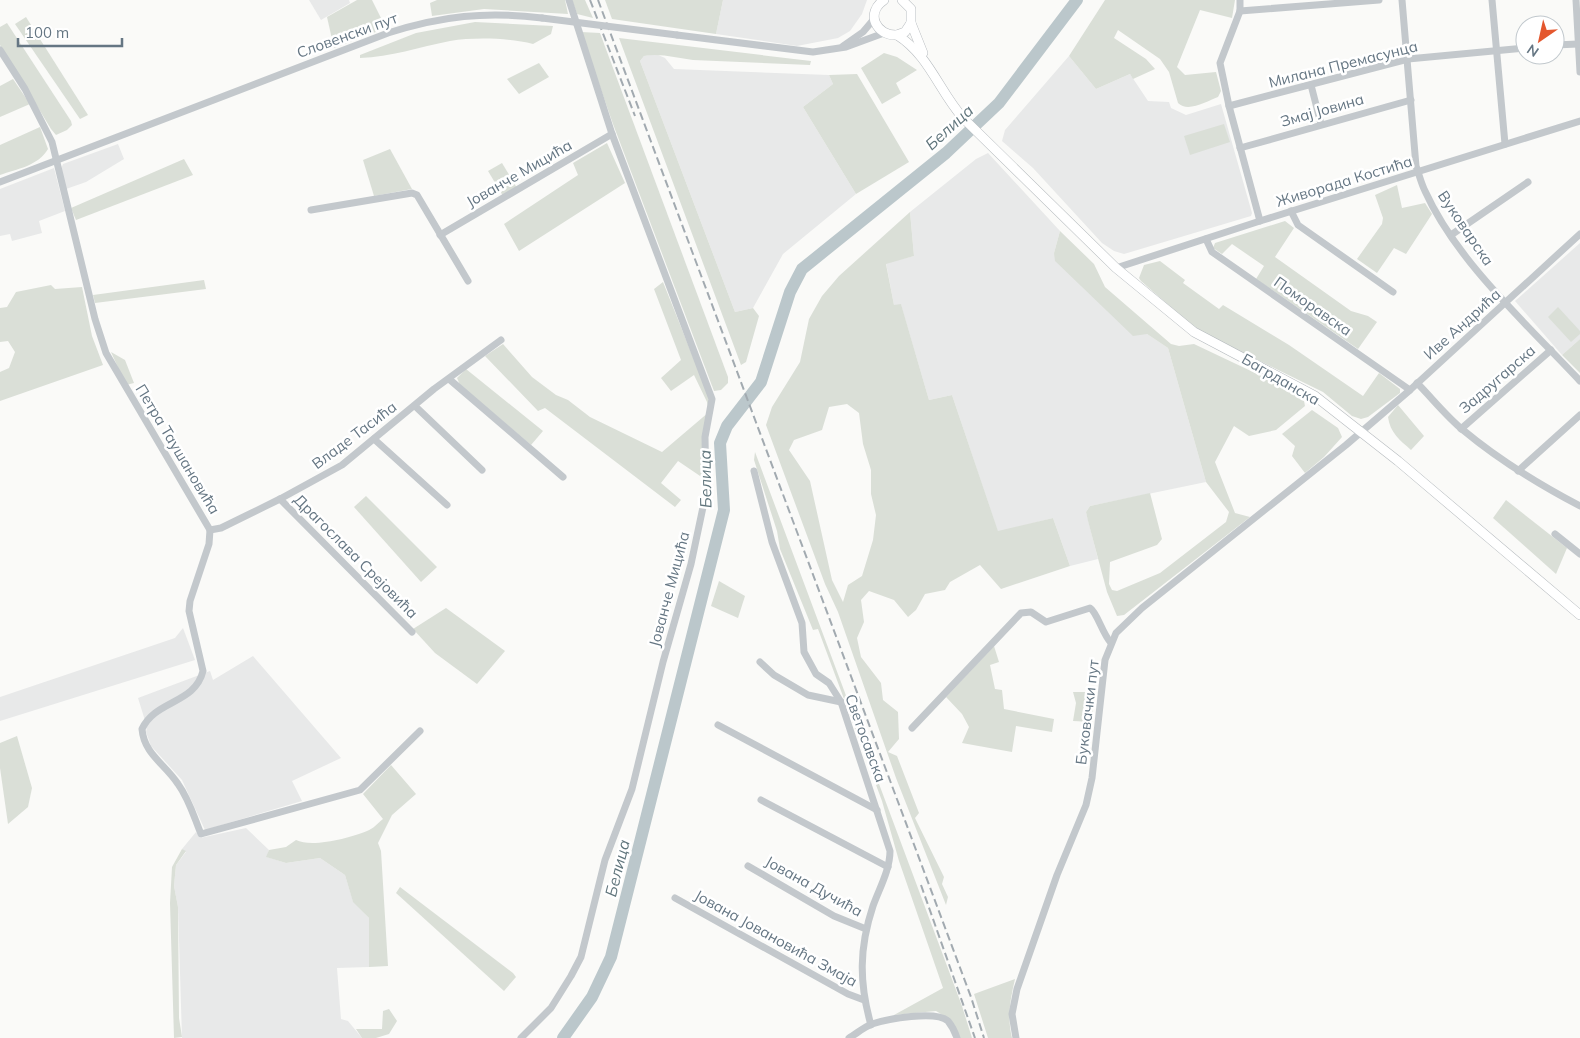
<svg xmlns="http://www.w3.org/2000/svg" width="1580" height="1038" font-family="Mulish,sans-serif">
	<rect width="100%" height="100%" fill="#fafaf8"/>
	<g fill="#e8e9e9">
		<path d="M309 0H349L350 3 321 20Z"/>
		<path d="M723 0H867L862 14 850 31 838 38 797 46 716 34Z"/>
		<path d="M656 54 665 58 674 69 829 75 833 84 803 107 856 194 783 254 753 308 735 312 640 61 644 56Z"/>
		<path d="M1069 56 1096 89 1130 74 1148 101 1169 102 1171 108 1186 115 1221 104 1252 213 1251 216 1124 254 1114 251 1102 243 1033 168 1002 141 1005 130Z"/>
		<path d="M118 144 124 159 86 182 66 189 61 169 63 164Z"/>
		<path d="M988 153 1060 231 1054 253 1147 334 1168 348 1206 482 1090 506 1086 512 1098 559 1070 566 1053 518 998 532 952 395 929 400 901 305H894L886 263 914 256 910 212 976 159Z"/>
		<path d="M54 168 65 211 39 221 42 233 12 241 10 234 0 236V189Z"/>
		<path d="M1580 243V339L1562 355 1515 301Z"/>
		<path d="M183 628 195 660 0 721V697L175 638Z"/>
		<path d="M253 656 341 758 292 781 302 801 205 830 182 780 151 746 146 732 147 727 138 698 210 671 213 680Z"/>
		<path d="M246 828 269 850 267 857 286 863 320 858 345 875 353 901 369 918 370 958 369 967 337 968 341 1019 348 1021 362 1038H182L178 907 174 886 176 865 186 852 182 849 196 832 200 838Z"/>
	</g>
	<g fill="#dadfd7" fill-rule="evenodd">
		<path d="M357 0H372L386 28 334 48 327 17Z"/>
		<path d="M437 0H565L568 14 484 9 432 16 430 3Z"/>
		<path d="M572 0H585L593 18 577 14Z"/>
		<path d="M605 0H723L716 34 612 19Z"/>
		<path d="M1105 0H1235L1232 18 1200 10 1177 67 1185 75 1216 72 1221 91 1218 97C1207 101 1188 113 1178 103L1169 72 1160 59 1118 30 1114 38 1146 59 1155 69 1133 79 1130 74 1096 89 1069 56Z"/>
		<path d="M26 17 88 115 80 119 15 24Z"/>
		<path d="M475 22 553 26 551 34 533 44C509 38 475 37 450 41 419 47 391 57 360 58V55L416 33Z"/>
		<path d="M7 23 71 121 72 125 67 130 56 135 51 129 0 45V27Z"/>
		<path d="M581 32 600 33 728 377V383L721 390 714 391 613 124Z"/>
		<path d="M619 38 811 61 810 65C771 63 732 62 693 60 677 58 660 53 644 56L640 61 735 312 753 308 759 316 746 362 741 365Z"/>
		<path d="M884 53 897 57 917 70 896 83 901 93 882 104 861 68Z"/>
		<path d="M539 63 549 77 519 94 507 79Z"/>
		<path d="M857 74 909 162 856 194 803 107 833 84 829 75Z"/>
		<path d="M13 79 30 104 0 117V86Z"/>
		<path d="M1224 124 1230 142 1190 155 1184 136Z"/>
		<path d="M40 127 48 149C38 166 17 169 0 175V145Z"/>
		<path d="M607 143 625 183 519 251 504 224 578 175 573 163Z"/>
		<path d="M390 149 412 189 374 196 363 160Z"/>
		<path d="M184 159 193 175 76 220 71 208Z"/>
		<path d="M502 163 517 188 503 196 488 171Z"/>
		<path d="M1397 185 1402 208 1425 203 1432 214 1406 254 1394 248 1377 273 1357 259 1382 224 1383 218 1375 195Z"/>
		<path d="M910 212 914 256 886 264 894 305 901 304 929 400 952 395 998 531 1053 518 1070 566 1001 589 980 565 950 582 945 590 925 594 916 610 908 617 894 600 869 591 861 600 864 622 857 638 861 657 881 683 883 700 898 712 899 739 888 752 897 756 919 813 915 818 944 877 942 884 948 897 946 905 896 778 838 612 825 584 766 425 772 407 800 362 809 319 822 296 839 276ZM847 404 859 413 863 444 871 470V494L876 515 873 540 862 576 848 585 843 602 832 580 810 481 789 450 794 440 822 430 829 407Z"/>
		<path d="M1285 221 1294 228 1275 257 1351 311 1368 316 1377 322 1358 349 1256 279 1264 266 1232 244 1222 254 1213 248 1215 243Z"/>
		<path d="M1060 231 1094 264 1105 287 1171 344 1179 346 1194 344 1293 391 1304 401 1305 406 1276 430 1249 436 1234 426 1215 462 1235 513 1250 517 1124 615 1117 616 1107 592 1088 521 1086 512 1090 506 1150 493 1162 539 1157 545 1110 562 1109 584 1112 590 1117 591 1160 573 1226 522 1229 512 1206 482 1168 348 1147 334 1133 336 1055 261 1054 253Z"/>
		<path d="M1160 261 1185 280 1183 283 1219 309 1223 305 1289 345 1363 396 1379 373 1400 389V393L1368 417 1361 419 1352 416 1323 392 1197 330 1141 281 1139 278 1144 265Z"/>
		<path d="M204 280 206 289 95 303 93 295Z"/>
		<path d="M663 282 709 397C708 428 698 446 703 478L678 461 661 483 681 500 675 507 545 408 538 411 485 356 503 344 532 377 556 395 568 400 590 417 662 452 709 412 707 402 694 375 671 391 661 378 681 360 654 289Z"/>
		<path d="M51 285 55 289 82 287 92 336 103 365 0 401V372L9 368 15 352 8 341 0 342V308L7 307 16 292Z"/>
		<path d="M1558 307 1580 331V334L1571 342 1548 317Z"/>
		<path d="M1580 339V373L1562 355Z"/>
		<path d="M111 352 125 360 134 383 126 385Z"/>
		<path d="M466 369 543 431 531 445 460 385 457 378Z"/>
		<path d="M1398 405 1424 436 1411 450C1400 440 1390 433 1388 417Z"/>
		<path d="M1312 410 1338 428 1342 437 1324 457 1305 473 1292 456 1295 446 1282 434Z"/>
		<path d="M755 452 962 1006 972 1038H960L951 1020 936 1011 894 1015 943 988 899 861 882 801 818 629 813 630 780 549 777 531 754 460Z"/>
		<path d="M366 496 437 567 421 582 354 507Z"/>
		<path d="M1506 500 1567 548 1556 574 1493 518Z"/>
		<path d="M719 581 745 596 738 618 711 606Z"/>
		<path d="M446 608 505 651 477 684 435 653 413 629Z"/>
		<path d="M994 646 999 662 990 665 995 689 1002 690 1004 709 1054 719 1052 732 1016 726 1012 752 962 743 969 727 962 714 946 697Z"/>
		<path d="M1073 692H1092L1093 722 1073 721 1076 703Z"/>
		<path d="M17 736 32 788 28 807 8 824 0 768V743Z"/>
		<path d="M391 765 416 794 392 815 378 843 381 851 388 966 369 967V918L353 902 345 875 320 858 286 863 266 857 269 850 286 847 296 840C312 848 350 838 367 831 373 829 378 823 383 819L363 794Z"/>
		<path d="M182 849 186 851 176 865 174 886 178 907 179 1018 182 1037 174 1038 170 903 172 867Z"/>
		<path d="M400 887 513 973 516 977 504 991 396 893Z"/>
		<path d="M1015 979C1010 1001 1007 1017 1012 1038H988L974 994Z"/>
		<path d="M389 1009 397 1021 389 1034 376 1038H362L356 1029H382L383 1011Z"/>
	</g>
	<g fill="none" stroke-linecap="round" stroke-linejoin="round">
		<path stroke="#bbc7cb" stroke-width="12" d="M563 1038 592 997 611 957 724 510 720 443 727 426 761 382 790 292 802 269 946 153 999 103 1077 0"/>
		<g stroke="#b5babe" stroke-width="10">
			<g id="major">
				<path d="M884 0C865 13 876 36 897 35L905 32 911 23"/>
				<path d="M902 0 911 9V23L923 53"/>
				<path d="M897 35C929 55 939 91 963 118L1116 268 1194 332 1315 396 1398 461 1580 615"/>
			</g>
		</g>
		<g stroke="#c3c8cc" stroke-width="7">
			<path d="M1240 0V11L1220 63 1229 106 1260 221"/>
			<path d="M1402 0 1416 166C1419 174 1421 183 1425 191 1457 262 1527 324 1580 381"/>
			<path d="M1492 0 1505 144"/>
			<path d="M1576 0 1580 72"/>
			<path d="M1240 11 1379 0"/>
			<path d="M677 35 813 52 846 47 884 33"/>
			<path d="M1555 45 1578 44"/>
			<path d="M843 46 863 32 874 19"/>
			<path d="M0 50 25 89 52 142 95 319 106 353 210 530 209 544 190 601 189 611 203 671C195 704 155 700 142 729 144 754 165 764 178 784 189 799 194 817 201 834L360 790 420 731"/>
			<path d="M1311 85 1321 124"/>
			<path d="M1229 106 1408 59 1525 48"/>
			<path d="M1240 148 1411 100"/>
			<path d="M0 182 388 33C441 16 486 11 542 18"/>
			<path d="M311 210 412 193 417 195 468 281"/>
			<path d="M1291 211 1298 225 1393 292"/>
			<path d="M440 235 612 134"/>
			<path d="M1451 235 1528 182"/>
			<path d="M1206 239 1212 252 1410 390"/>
			<path d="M1116 268 1260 221 1580 121"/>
			<path d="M449 379 563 477"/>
			<path d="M1417 383C1432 398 1446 416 1463 430 1499 460 1538 484 1580 506"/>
			<path d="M415 406 482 470"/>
			<path d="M1461 429 1551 350"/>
			<path d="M374 439 447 505"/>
			<path d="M754 471 772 542 802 623 804 652 816 674 829 683 841 702 890 851C890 870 879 889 873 906 859 948 859 983 871 1025"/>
			<path d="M1518 471 1580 415"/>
			<path d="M280 499 412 632"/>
			<path d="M210 530 221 528 280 499 342 465 434 389 501 340"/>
			<path d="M1555 534 1580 554"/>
			<path d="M760 662 774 675 808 695 841 702"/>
			<path d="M718 725 877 810"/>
			<path d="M912 728 1021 613 1031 612 1046 622 1090 608C1097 612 1102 633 1111 643"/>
			<path d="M761 800 888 867"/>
			<path d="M748 866 834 916 866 929"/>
			<path d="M675 898 848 994 864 1000"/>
			<path d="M521 1038 551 1008 571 976 581 957 605 860 632 789 663 662 691 564 706 493 705 437 712 399 612 134 569 0"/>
			<path d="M849 1038C856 1034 864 1027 872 1024 887 1019 936 1010 948 1021 952 1026 955 1032 957 1038"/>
			<path d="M1016 1038 1012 1014 1017 989 1057 875 1086 805 1092 778 1105 660 1116 633 1142 608 1346 445 1410 390 1580 234"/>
		</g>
		<use href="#major" stroke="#fff" stroke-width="9"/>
		<g stroke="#a2aab0" stroke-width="2" stroke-dasharray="8 4" stroke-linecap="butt">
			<path d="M590 0 635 116"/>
			<path d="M598 0 971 997 984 1038"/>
			<path d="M921 885 975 1038"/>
		</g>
		<path stroke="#c3c8cc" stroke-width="7" d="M542 18 677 35"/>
	</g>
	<g text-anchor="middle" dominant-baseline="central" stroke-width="5" stroke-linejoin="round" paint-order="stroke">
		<g font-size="15" fill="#657683" stroke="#fff">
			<text transform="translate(347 35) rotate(-20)">Словенски пут</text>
			<text transform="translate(1343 64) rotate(-14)">Милана Премасунца</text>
			<text transform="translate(1322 110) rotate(-16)">Змај Јовина</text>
			<text transform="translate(519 173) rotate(-30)">Јованче Мицића</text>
			<text transform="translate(1344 181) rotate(-17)">Живорада Костића</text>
			<text transform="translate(1466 228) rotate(56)">Вуковарска</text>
			<text transform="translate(1313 306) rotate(35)">Поморавска</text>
			<text transform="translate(1462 324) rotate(-42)">Иве Андрића</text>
			<text transform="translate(1281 379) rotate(30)">Багрданска</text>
			<text transform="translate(1497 379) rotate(-41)">Задругарска</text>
			<text transform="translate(354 435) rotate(-37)">Владе Тасића</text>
			<text transform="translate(178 449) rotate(59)">Петра Таушановића</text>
			<text transform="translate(356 556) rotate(45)">Драгослава Срејовића</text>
			<text transform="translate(669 589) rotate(-75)">Јованче Мицића</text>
			<text transform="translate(1087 712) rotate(-83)">Буковачки пут</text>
			<text transform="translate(866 738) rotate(70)">Светосавска</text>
			<text transform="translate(814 886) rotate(29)">Јована Дучића</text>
			<text transform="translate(776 938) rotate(29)">Јована Јовановића Змаја</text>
		</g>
		<g font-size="16" font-style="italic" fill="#60757c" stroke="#fff">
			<text transform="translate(949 127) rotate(-42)">Белица</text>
			<text transform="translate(705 479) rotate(-91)">Белица</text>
			<text transform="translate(617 868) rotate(-76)">Белица</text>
		</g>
	</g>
	<g transform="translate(1540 40) rotate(214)"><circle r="24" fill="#ffffff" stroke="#c1c8cd"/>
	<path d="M0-4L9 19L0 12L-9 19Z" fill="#e4572e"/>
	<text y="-8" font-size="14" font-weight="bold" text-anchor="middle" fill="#657683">N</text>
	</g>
	<path d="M18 38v8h104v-8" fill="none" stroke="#657683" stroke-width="2.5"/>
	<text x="25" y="38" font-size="15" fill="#657683" stroke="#ffffff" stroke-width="4" paint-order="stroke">100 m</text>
</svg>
